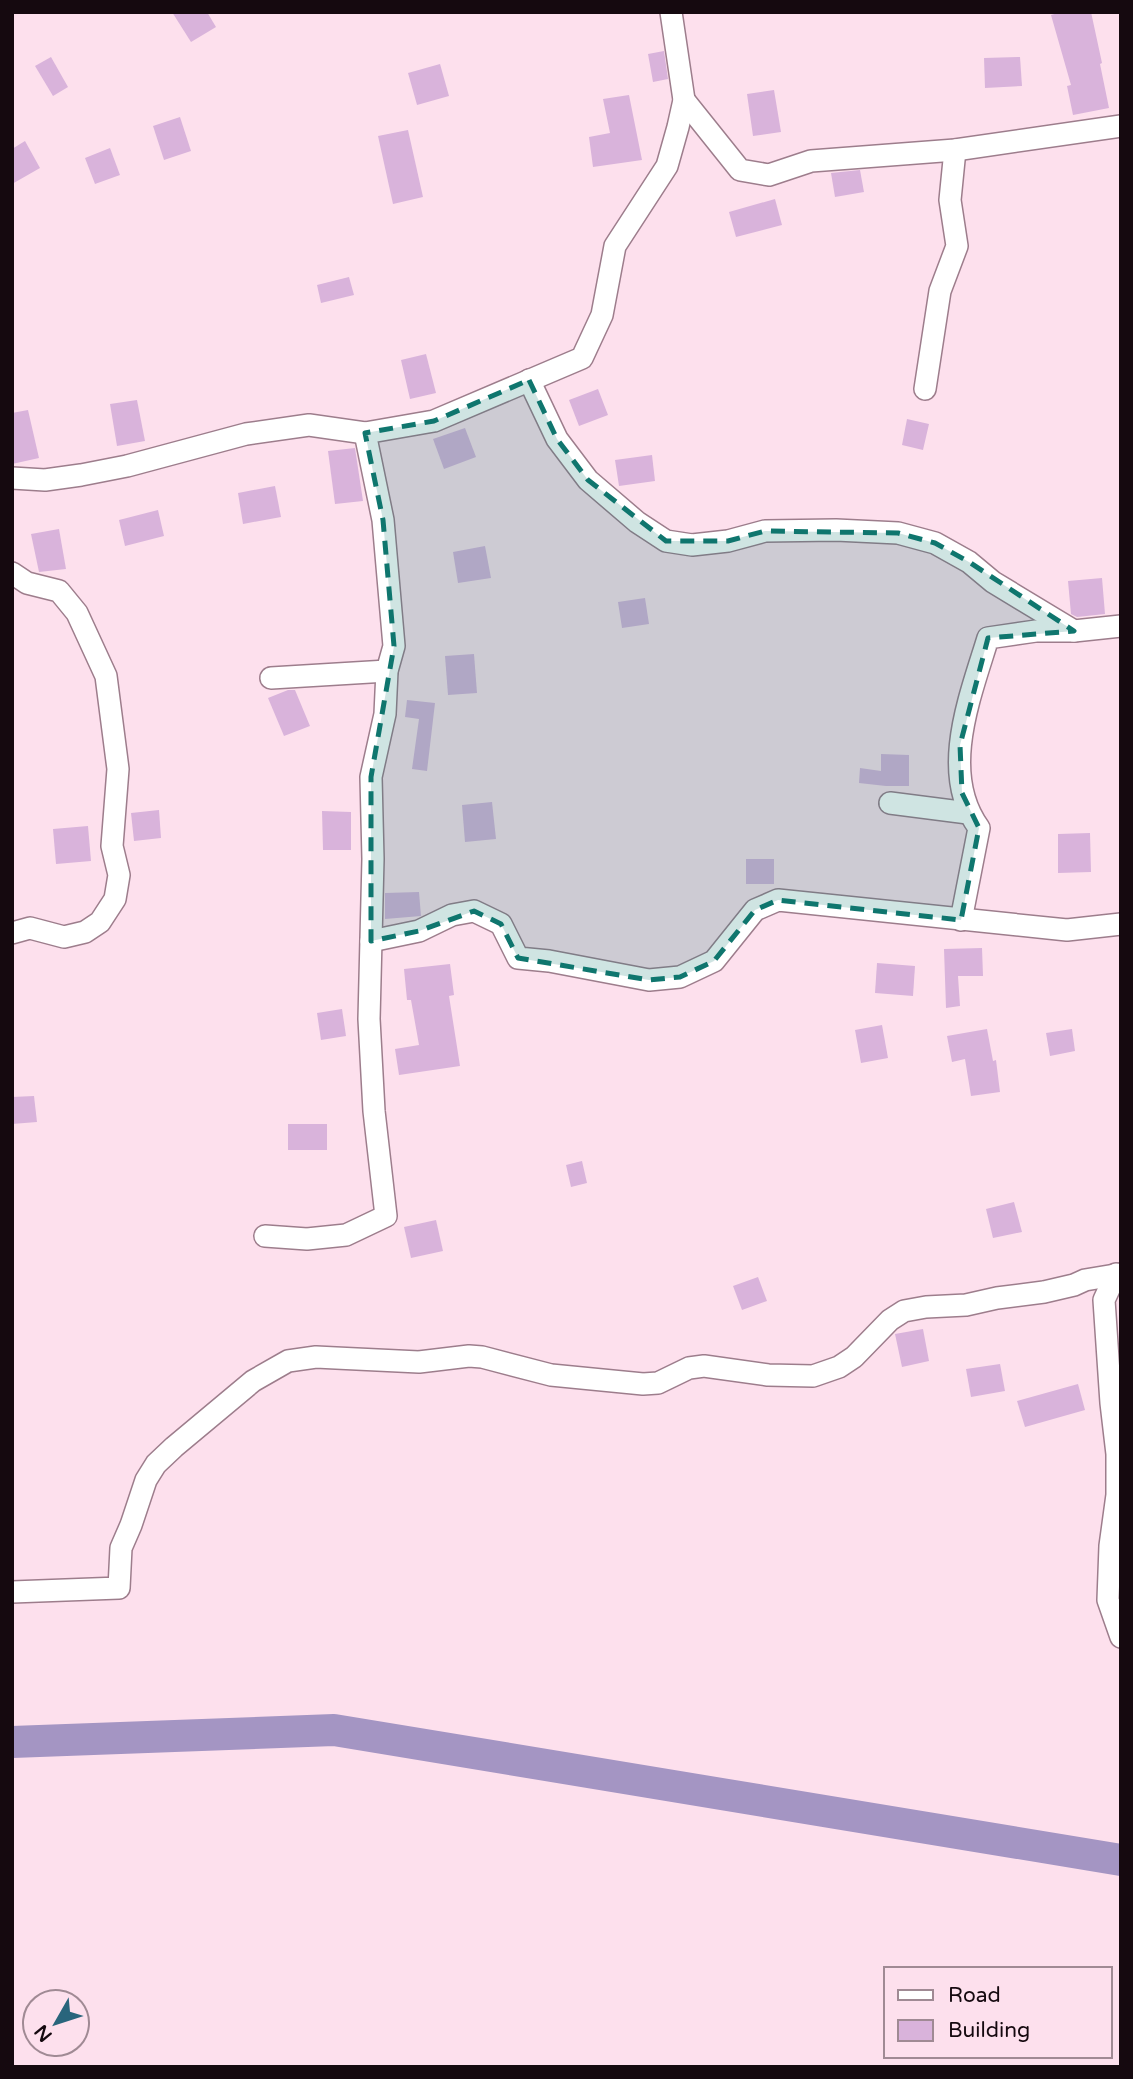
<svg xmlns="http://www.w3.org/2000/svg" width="1133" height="2079" font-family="'Varela Round',sans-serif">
	<rect width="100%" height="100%" fill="#fde0ed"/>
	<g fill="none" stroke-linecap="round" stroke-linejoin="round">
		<path stroke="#a495c3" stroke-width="32" d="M12 1742 334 1730 1121 1860"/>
	</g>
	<g fill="#d9b3db">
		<path d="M172 12H207L216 27 191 42Z"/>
		<path d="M1061 12H1091L1102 63 1100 64 1109 108 1073 115 1067 86 1071 85 1051 15Z"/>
		<path d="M664 51 668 79 653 82 648 54Z"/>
		<path d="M51 57 68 87 53 96 35 66Z"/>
		<path d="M1020 57 1022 86 985 88 984 58Z"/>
		<path d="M440 64 449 96 417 105 408 73Z"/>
		<path d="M774 90 781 132 753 136 747 94Z"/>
		<path d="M629 95 642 160 593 167 589 137 610 133 603 99Z"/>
		<path d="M180 117 191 151 164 160 153 126Z"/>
		<path d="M408 130 423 197 393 204 378 136Z"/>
		<path d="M25 141 40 168 12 184V149Z"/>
		<path d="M110 148 120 175 95 184 85 158Z"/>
		<path d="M860 170 864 192 835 197 831 173Z"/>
		<path d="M775 199 782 225 736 237 729 212Z"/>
		<path d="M349 277 354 295 321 303 317 285Z"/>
		<path d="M426 354 436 393 410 399 401 360Z"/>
		<path d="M598 389 608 415 579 426 569 400Z"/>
		<path d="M137 400 145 441 117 446 110 404Z"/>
		<path d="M28 410 39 458 12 464V413Z"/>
		<path d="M907 419 929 424 923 450 902 445Z"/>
		<path d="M465 428 476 457 444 469 433 439Z"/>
		<path d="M355 448 363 501 335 504 328 451Z"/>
		<path d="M652 455 655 481 619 486 615 460Z"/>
		<path d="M275 486 281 517 243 524 238 493Z"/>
		<path d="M158 510 164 536 125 546 119 520Z"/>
		<path d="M59 529 66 569 39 572 31 534Z"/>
		<path d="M485 546 491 578 458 583 453 552Z"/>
		<path d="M1102 578 1105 614 1077 617 1071 614 1068 581Z"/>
		<path d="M645 598 649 624 622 628 618 602Z"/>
		<path d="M474 654 477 693 448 695 445 656Z"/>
		<path d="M288 690H295L310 726 284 736 268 698Z"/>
		<path d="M407 700 435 703 427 771 412 769 419 719 405 717Z"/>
		<path d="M881 754 909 755V786H886L859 783 860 768 881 771Z"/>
		<path d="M492 802 496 839 465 842 462 805Z"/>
		<path d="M159 810 161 838 134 841 131 813Z"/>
		<path d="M322 811 351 812V850H323Z"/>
		<path d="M88 826 91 861 56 864 53 829Z"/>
		<path d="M1090 833 1091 872 1058 873V834Z"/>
		<rect x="746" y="859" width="28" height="25"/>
		<path d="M419 892 421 916 385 919V893Z"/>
		<path d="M982 948 983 976H958L960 1006 946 1008 944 949Z"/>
		<path d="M877 963 915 966 913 996 875 993Z"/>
		<path d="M450 964 454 995 449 996 460 1066 399 1075 395 1049 419 1045 411 1000H407L404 969Z"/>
		<path d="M342 1009 346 1036 321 1040 317 1013Z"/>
		<path d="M882 1025 888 1058 861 1063 855 1030Z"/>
		<path d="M987 1029 993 1061 996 1060 1000 1092 971 1096 965 1059 952 1062 947 1036Z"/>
		<path d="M1072 1029 1075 1051 1050 1056 1046 1033Z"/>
		<path d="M34 1096 37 1122 12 1124V1097Z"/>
		<rect x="288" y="1124" width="39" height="26"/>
		<path d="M582 1161 587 1183 571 1187 566 1165Z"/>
		<path d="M1014 1202 1022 1232 993 1238 986 1209Z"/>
		<path d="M436 1220 443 1251 411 1258 404 1227Z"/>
		<path d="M758 1277 767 1301 742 1310 733 1286Z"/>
		<path d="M923 1329 929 1361 902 1367 895 1334Z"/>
		<path d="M1000 1364 1005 1391 971 1397 966 1369Z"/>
		<path d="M1078 1384 1085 1410 1025 1427 1017 1401Z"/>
	</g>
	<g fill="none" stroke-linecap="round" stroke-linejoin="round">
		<g stroke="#9d7d8c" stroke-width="24">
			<g id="street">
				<path d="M684 100 740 170 769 175 811 161 955 150 1121 126"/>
				<path d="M529 380 557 439 588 480 637 522 666 541 692 545 728 541 765 531 836 530 898 533 935 543 969 562 993 582 1074 631 1121 626"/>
				<path d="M925 389 940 291 957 246 950 200 955 150"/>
				<path d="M12 478 45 480 81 475 127 466 246 434 309 425 365 433"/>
				<path d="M12 573 27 583 59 591 77 613 106 676 118 769 112 846 119 875 115 899 100 922 85 932 64 937 30 928 12 933"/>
				<path d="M271 678 387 671"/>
				<path d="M890 803 968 813"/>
				<path d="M961 920 979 828C939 773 970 697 988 638L1036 631H1074"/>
				<path d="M371 941 419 931 452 915 474 911 501 924 518 958 549 961 649 980 680 977 714 961 755 910 778 900 1067 930 1121 924"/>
				<path d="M265 1236 307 1239 346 1235 386 1216 374 1111 369 1019 373 859 371 777 385 714 387 671 394 646 383 520 365 433 434 421 582 358 602 315 615 246 667 166 678 127 684 100 671 12"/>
				<path d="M1116 1274 1104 1300 1111 1403 1117 1454V1495L1110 1546 1108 1600 1121 1637"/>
				<path d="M12 1592 119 1588 121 1548 131 1525 146 1480 156 1464 174 1447 253 1381 288 1361 316 1357 336 1358 419 1362 469 1356 482 1357 551 1375 643 1384 658 1383 689 1368 704 1366 768 1375 813 1376 839 1367 854 1357 890 1320 904 1311 926 1307 966 1305 997 1298 1044 1292 1074 1285 1085 1280 1121 1274"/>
			</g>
		</g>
		<use href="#street" stroke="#fff" stroke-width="21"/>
	</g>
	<path fill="#0f766e" fill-opacity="0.2" stroke="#0f766e" stroke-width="5" stroke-dasharray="14 9" stroke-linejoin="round" d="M529 380 557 439 588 480 666 541H728L765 531 898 533 935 543 969 562 1074 631 988 638 960 745 962 793 979 828 961 920 778 900 755 910 714 961 680 977 649 980 518 958 501 924 474 911 419 931 371 941V777L394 646 383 520 365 433 434 421Z"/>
	<rect width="1133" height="2079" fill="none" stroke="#15090f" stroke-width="28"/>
	<rect x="884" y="1967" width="228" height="91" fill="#fde0ed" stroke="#a08a94" stroke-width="2"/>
	<rect x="898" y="1990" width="35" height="10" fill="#ffffff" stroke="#a08a94" stroke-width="2"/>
	<text x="948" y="2002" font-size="21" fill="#15090f">Road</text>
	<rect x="898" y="2020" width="35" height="21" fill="#d9b3db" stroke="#a08a94" stroke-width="2"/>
	<text x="948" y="2037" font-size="21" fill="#15090f">Building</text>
	<g transform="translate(56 2023) rotate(231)"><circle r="33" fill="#fde0ed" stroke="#a08a94" stroke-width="2"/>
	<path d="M0-5L12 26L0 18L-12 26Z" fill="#29657c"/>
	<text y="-10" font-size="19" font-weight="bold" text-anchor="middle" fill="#15090f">N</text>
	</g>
</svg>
